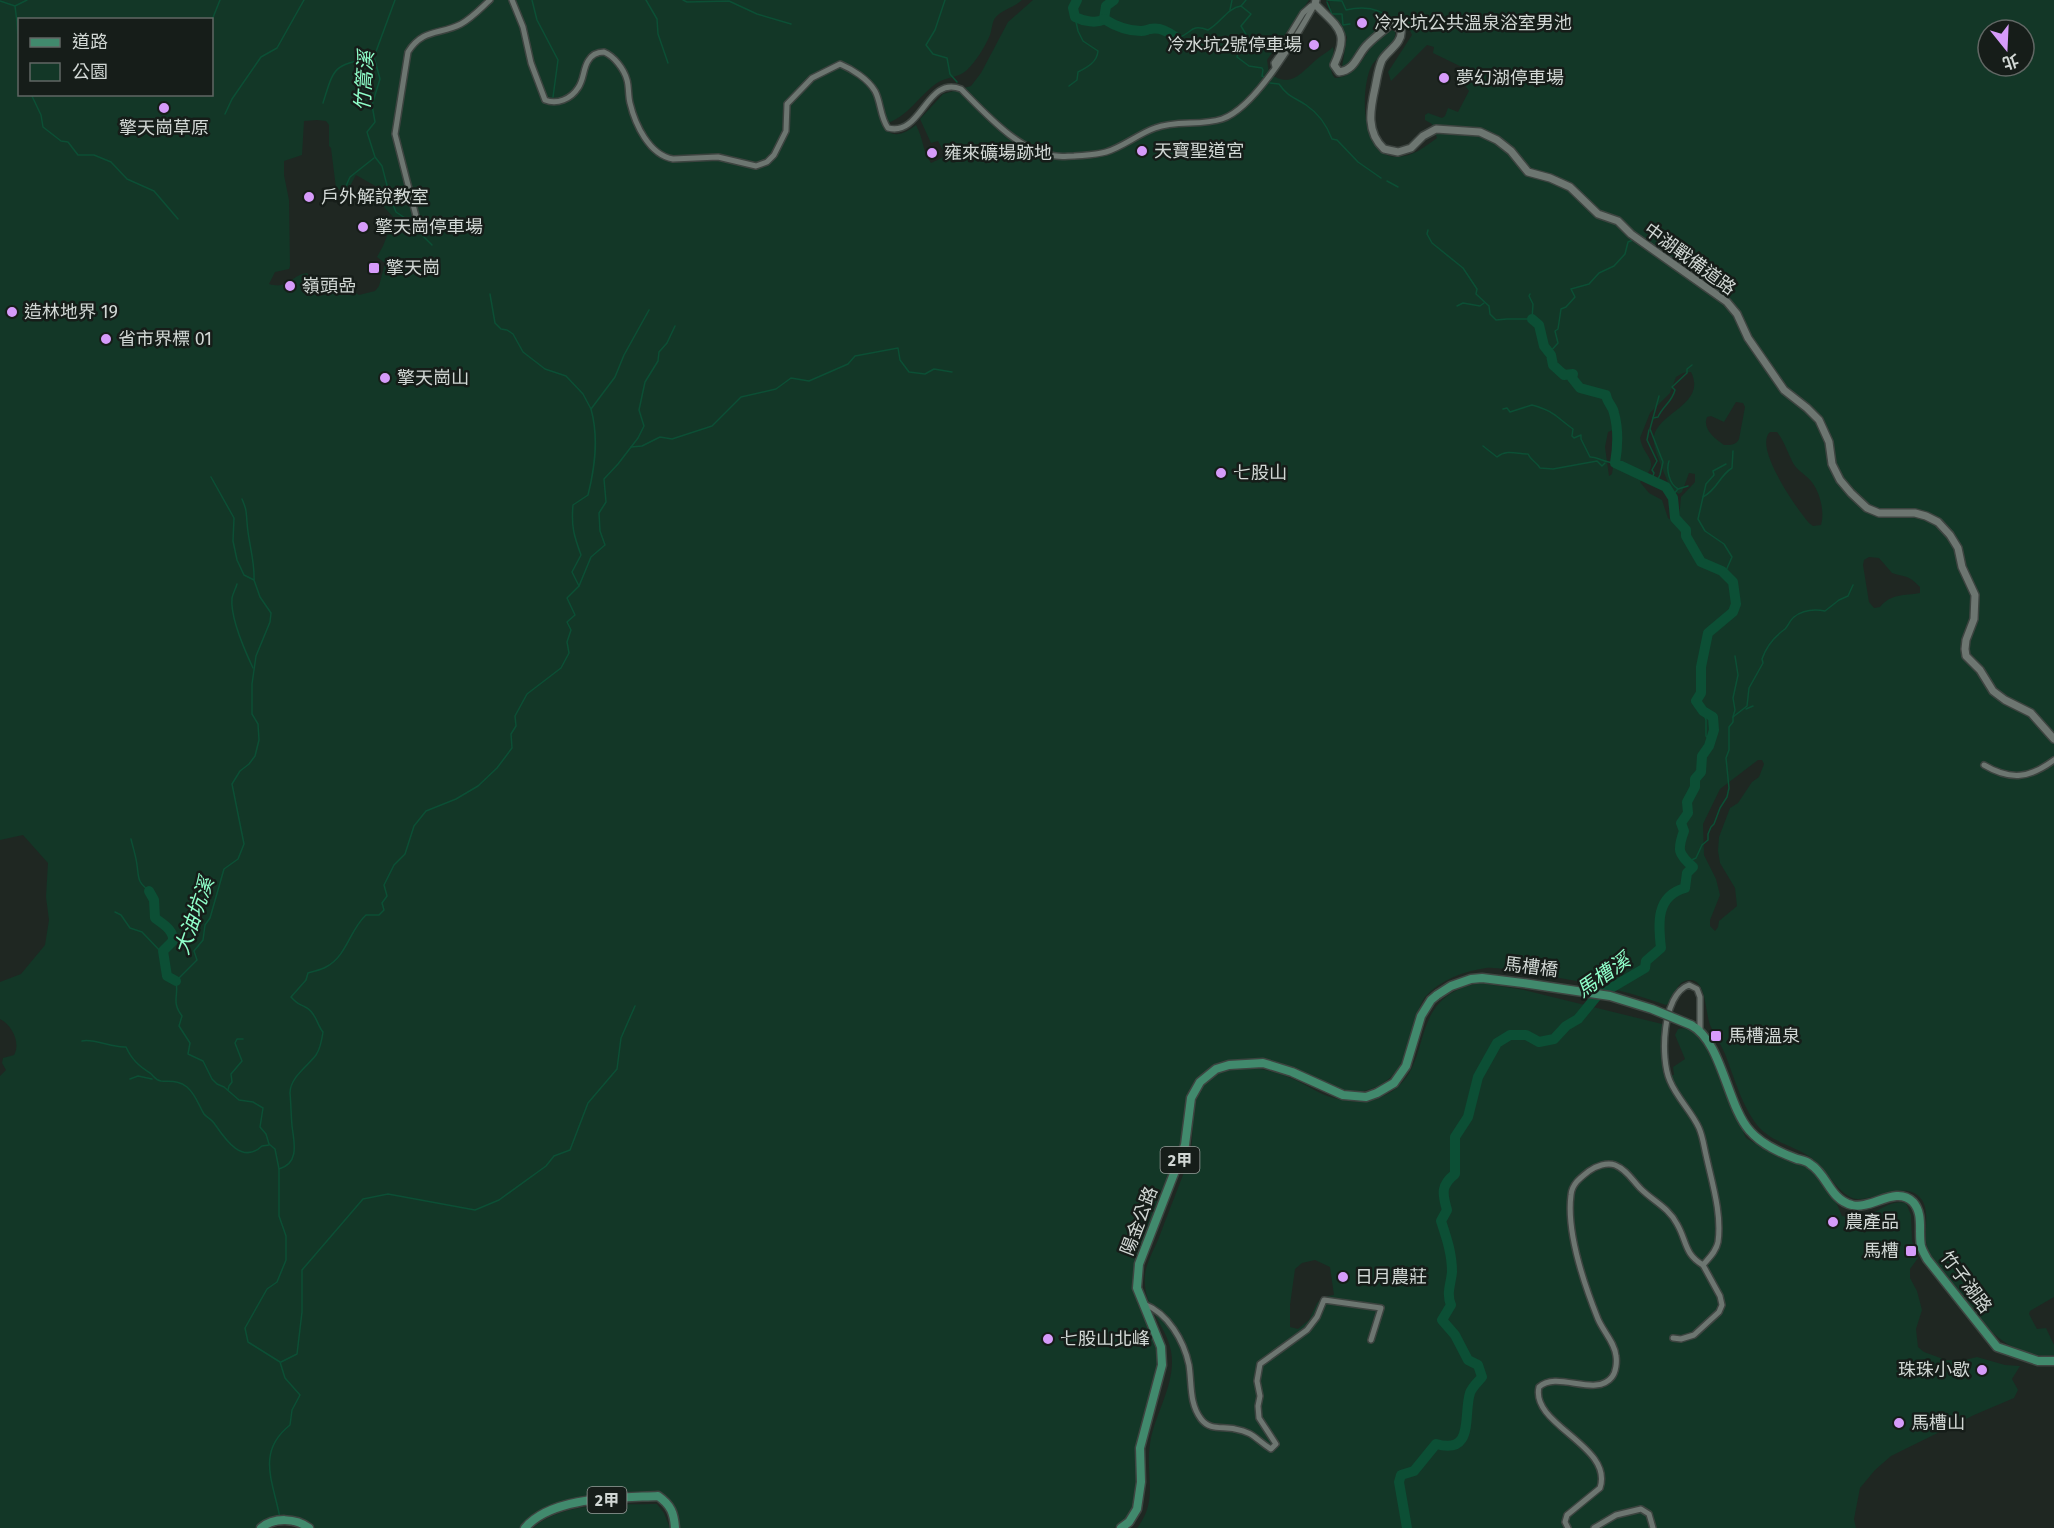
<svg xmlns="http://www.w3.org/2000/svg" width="2054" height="1528" font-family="'Fira Sans','Noto Sans TC',sans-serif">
	<rect width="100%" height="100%" fill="#1f2722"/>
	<g fill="#133727" fill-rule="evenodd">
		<path d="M0 0H1022C1015 7 1001 10 995 18 992 22 992 30 990 35 985 47 976 61 967 70 959 78 946 77 937 83 916 98 910 116 883 125 891 140 905 134 916 125 924 140 922 150 931 163L946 156 938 141 931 143 920 119 943 94 971 86 981 73 1008 22 1033 0H1309L1267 60 1269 73C1293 91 1303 69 1321 56 1325 53 1329 51 1333 47 1336 59 1326 69 1335 78 1354 77 1360 63 1370 49 1376 41 1384 36 1392 30H1395C1398 46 1377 55 1371 67 1360 91 1361 156 1396 157 1413 157 1424 147 1437 138L1432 124 1425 120V115L1428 113 1442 118 1445 116 1448 108 1458 112 1469 91 1464 84 1470 71 1433 53 1434 47 1427 45 1391 81 1388 72 1412 35 1406 21 1403 20C1389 24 1374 32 1364 43 1356 51 1354 65 1342 67L1347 37 1331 10 1329 0H2054V1297L2030 1311 2029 1314 2037 1329 2046 1328 2054 1345V1355C2001 1363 1965 1301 1936 1266 1931 1258 1927 1250 1926 1241 1925 1229 1929 1211 1922 1200 1908 1179 1876 1200 1857 1199 1840 1198 1825 1167 1810 1157 1791 1144 1768 1142 1754 1121 1740 1100 1734 1077 1725 1054 1721 1044 1714 1035 1710 1025 1706 1013 1706 996 1700 986 1697 981 1694 980 1689 980 1673 982 1676 1000 1666 1005 1620 988 1571 979 1523 972 1511 971 1497 967 1486 968 1464 971 1440 980 1425 997 1419 1005 1417 1017 1414 1027 1404 1065 1393 1090 1350 1093L1255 1060 1230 1061 1212 1068 1196 1080 1182 1145 1134 1271C1129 1305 1158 1329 1159 1362 1159 1374 1153 1387 1151 1398 1144 1435 1140 1471 1134 1508L1128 1519 1114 1528H680C679 1513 674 1501 661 1494L557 1504 537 1513 522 1528H315C299 1516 272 1512 257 1528H0V1076L6 1070 2 1063 3 1058 14 1055C21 1043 12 1025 0 1019V982L21 974 45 945 49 920 46 897 48 863 23 835 0 840ZM20 20H212V94H20ZM1988 30H2024V66H1988ZM317 120 326 121 329 125V146L331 148 336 188 340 190 345 195 356 175 377 187 384 207 394 218 383 246 377 257 385 263 379 286 375 291 359 295 339 282 324 295 320 296 314 291 311 278 307 273C291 275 289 290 269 284L275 272 289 269 290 266 289 200 284 175V161L302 155 304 121ZM1691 372C1707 404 1659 412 1654 436 1651 447 1667 478 1671 490L1679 494 1682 492 1689 473 1695 474V482L1681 497 1679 519 1674 522 1668 518 1662 500 1649 493 1640 482C1663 459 1644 460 1640 438L1650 413 1670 393 1676 377 1683 373ZM1736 402 1743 403 1745 407 1739 439C1736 445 1731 445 1724 445 1715 439 1702 429 1707 417L1711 416 1724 422ZM1613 430 1617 439 1612 474 1609 476 1605 447 1608 432ZM1770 432H1777C1784 441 1787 451 1792 461 1796 470 1805 474 1811 481 1820 492 1825 512 1821 525L1813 526 1809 523C1797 509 1753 447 1770 432ZM1869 557 1879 558 1892 573C1907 578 1907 574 1920 587V593C1903 596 1892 593 1880 607L1874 608 1869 602 1863 565 1864 560ZM1758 760H1762L1764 764 1759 777 1752 782 1738 803 1730 808 1719 837 1718 851 1720 863 1735 888 1737 906 1719 921 1718 927 1715 931 1710 926V920L1720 895 1716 879 1704 855 1703 824 1720 789Z"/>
		<path d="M1481 983 1524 990 1662 1024 1663 1068 1666 1075H1674L1673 1067 1685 1059 1675 1035 1678 1029C1682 1028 1687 1028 1691 1030 1710 1042 1737 1115 1746 1138L1756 1144 1812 1168 1833 1195 1842 1216C1850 1217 1858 1219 1866 1216 1880 1211 1891 1199 1906 1203L1911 1215 1912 1241 1918 1258 1910 1269V1278L1917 1291 1922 1310 1916 1329 1918 1347 1924 1352 1946 1360 1961 1361 1977 1357 2005 1365 2020 1366 2012 1379 2018 1390 2014 1398 1974 1415 1891 1456 1875 1470 1860 1488 1854 1519 1856 1528H1137C1159 1500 1145 1476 1150 1444 1154 1414 1177 1383 1171 1351 1166 1324 1142 1307 1145 1275 1146 1264 1153 1251 1158 1240 1168 1213 1179 1186 1189 1159 1195 1138 1190 1112 1199 1092 1216 1057 1264 1066 1293 1079 1306 1084 1320 1095 1334 1098 1348 1102 1365 1103 1379 1098 1442 1074 1398 997 1481 983ZM1315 1260 1330 1267 1334 1295 1323 1297 1317 1303 1309 1320 1298 1329 1290 1327V1305L1295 1269 1302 1263Z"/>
		<path d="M651 1504H657L664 1513 670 1528H533C562 1502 613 1505 651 1504Z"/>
	</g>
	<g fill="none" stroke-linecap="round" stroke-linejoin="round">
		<g stroke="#0c4f35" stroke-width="1.5">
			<path d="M395 0 374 57 380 79 372 105 375 122 367 132 375 157 382 166 390 197 396 212 411 222"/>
			<path d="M532 0 537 20 558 60 553 97"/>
			<path d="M646 0 657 19 658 34 668 63"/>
			<path d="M683 0 687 2 729 1 757 14 791 24"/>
			<path d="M945 0 935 30 926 45 933 54 947 58 950 74 957 82"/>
			<path d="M1327 0 1342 1 1346 10C1363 6 1380 8 1392 20"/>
			<path d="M0 1 15 6 17 22 20 75"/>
			<path d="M1327 2 1332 14H1342L1343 25 1350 24"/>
			<path d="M15 6 27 0"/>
			<path d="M1241 6 1246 0"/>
			<path d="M1230 10 1232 0"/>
			<path d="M212 20 220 0"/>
			<path d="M1177 38C1192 35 1189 23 1208 30 1221 23 1227 8 1241 6L1251 14 1241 26 1247 36 1238 51 1237 57 1249 66 1262 68 1263 70 1262 76 1264 77"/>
			<path d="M1270 83 1279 84C1288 97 1294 97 1306 105 1318 113 1327 126 1332 139L1337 140 1358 162 1381 178"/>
			<path d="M1069 86 1077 80 1078 72C1088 67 1097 62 1098 51L1083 41 1078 31 1075 17"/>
			<path d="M31 94 41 115 43 127 61 141 68 142 78 155H94L111 162 127 179 154 191 178 219"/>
			<path d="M323 103C335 64 334 66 374 57"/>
			<path d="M225 114 232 99 261 57 277 48 304 0"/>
			<path d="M1387 181 1398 187"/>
			<path d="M342 195 350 177 374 158"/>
			<path d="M420 228V233L432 245"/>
			<path d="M1428 230 1427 234 1432 243 1463 268 1477 289 1476 294 1489 306 1490 314 1496 320 1507 319H1532L1533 304 1529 296 1530 294"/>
			<path d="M490 294 495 323 501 329 507 330 513 334 523 352 545 369 566 376 583 394 591 409"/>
			<path d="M1457 306 1463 303 1480 306 1484 303"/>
			<path d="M1549 353 1558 343 1555 331 1558 329 1561 309 1566 307 1575 297 1571 289 1589 284 1599 273 1614 266 1625 254 1628 242 1633 240"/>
			<path d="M1503 409 1507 408 1510 412 1532 405C1554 411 1555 416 1573 429L1572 436 1574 438 1581 435V439L1590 457C1595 456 1605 463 1615 463"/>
			<path d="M1653 418 1659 396"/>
			<path d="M1649 430 1647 440 1657 461 1652 470 1654 473 1651 481"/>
			<path d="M1483 446 1497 457C1507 449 1517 454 1528 454 1531 461 1537 462 1540 468L1553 469 1597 461 1602 466 1605 463"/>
			<path d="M631 447 642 446 660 437 672 439 712 426 741 397 776 389 791 378 809 381 848 364 855 356 898 348 900 360 909 372 925 374 934 369 952 372"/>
			<path d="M1669 461C1666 469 1669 484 1678 489L1672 496"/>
			<path d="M211 477 234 518 233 541 237 560 244 575 254 580 260 597 271 613 270 622 256 656 252 684V714L258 724 259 740 255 756 249 764 240 771 232 784 244 844 238 859 224 869 210 918 205 925 203 940 194 951 197 960 176 981C179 997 171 1001 182 1016L179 1026 190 1043 188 1054 203 1061 212 1079 217 1084 224 1087 239 1100 253 1102 263 1108 260 1127 266 1134 269 1144 275 1149 279 1169V1216L286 1236V1260L277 1282 267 1289 245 1328 248 1342 280 1362 285 1378 300 1395 292 1410 290 1425C256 1452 273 1481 280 1518"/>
			<path d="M1656 483 1660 475 1663 462 1650 429 1653 418 1658 417C1663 406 1672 402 1675 390L1672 387 1687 373V369L1692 365"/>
			<path d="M1678 489 1688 486"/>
			<path d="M1703 497 1706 484 1714 475 1713 471 1726 464"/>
			<path d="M242 499C247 511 246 511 247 522 248 542 255 560 254 580"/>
			<path d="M1725 573 1732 557 1724 544 1705 531 1698 519 1703 497C1718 489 1719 476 1732 468L1733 451"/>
			<path d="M237 584C236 588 233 593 232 598 230 618 245 651 253 668"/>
			<path d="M579 586 572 572 581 555C574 536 571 526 573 505L588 495C595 467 599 438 591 409L615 377 624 355 649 310"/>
			<path d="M1746 709 1753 706"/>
			<path d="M1703 711 1706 720V736L1711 741"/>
			<path d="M1733 717 1735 710 1733 698 1738 675 1735 656"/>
			<path d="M131 839C133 848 136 856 137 865 139 879 137 881 149 891"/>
			<path d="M1687 862 1696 858 1702 845 1708 840V834L1711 827 1714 824 1720 808 1727 797 1729 788 1726 758 1729 750V727L1733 722V717L1747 706 1749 688 1763 663 1762 659C1766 647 1774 637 1785 629 1788 626 1790 620 1794 617 1803 610 1814 609 1825 611L1839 600 1848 596 1853 585"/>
			<path d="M115 912 121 915 130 928 142 932 163 954"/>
			<path d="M82 1041C94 1038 111 1048 126 1047 132 1060 139 1066 150 1073 154 1076 155 1080 161 1081 171 1082 178 1080 187 1087 196 1095 198 1104 204 1114 206 1117 211 1119 214 1123 225 1139 242 1165 262 1146L269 1145"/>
			<path d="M130 1079 138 1076 152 1079"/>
			<path d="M228 1090 229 1086 232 1082 231 1074 242 1061 235 1043 237 1039H243"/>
			<path d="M279 1169C300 1163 294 1142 292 1126 291 1115 291 1103 290 1093 290 1077 309 1065 316 1055 320 1049 322 1039 323 1032 317 1025 316 1013 307 1008 299 1003 299 1006 291 997L306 980 308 973C314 971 321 970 326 967 347 956 350 929 366 915H379L384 910 382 903 387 896 384 885 394 865 405 854 414 826 426 811 456 799 478 786 497 768 512 748 511 734 516 726 515 716 527 694 561 668 569 653 567 642 571 630 567 622 575 615 567 598 579 586 591 557 605 545 600 531 599 513 606 502 604 479 618 464 638 438 644 426 639 410 645 382 658 361 659 352 667 343 675 326"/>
			<path d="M281 1362 297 1354 302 1312V1270L363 1199 388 1194 475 1210 499 1200 546 1166 554 1156 570 1150 588 1103 617 1069 621 1038 635 1006"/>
		</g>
		<g stroke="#0c4f35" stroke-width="10">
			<path d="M1077 0 1073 8 1075 17C1083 21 1097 24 1104 19L1106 6 1114 0"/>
			<path d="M1104 19C1115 26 1127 31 1141 31 1145 31 1146 30 1150 29 1161 27 1168 32 1177 38"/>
			<path d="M149 891 154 900 155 918C163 924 174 930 173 941L163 951 167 976 176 981"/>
			<path d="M1407 1528 1399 1482 1401 1475 1414 1471 1436 1444C1475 1455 1463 1415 1470 1393 1472 1387 1478 1382 1482 1377L1478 1365 1468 1360 1455 1335 1442 1320 1451 1305C1446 1293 1451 1284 1452 1272 1452 1254 1447 1239 1441 1221L1447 1210C1442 1193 1441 1185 1455 1174V1137L1468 1117 1478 1077 1497 1043 1510 1035H1526L1539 1042 1554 1039 1566 1026 1578 1019 1596 997 1645 968 1646 961 1661 948C1658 923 1656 896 1685 888L1687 873 1693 867C1678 854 1677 850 1684 831L1681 823 1688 813 1687 802 1695 787V779L1701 772 1702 756 1709 746 1714 730 1713 717 1703 711 1696 701 1701 693V667L1708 633 1733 612 1736 604 1733 582 1722 571 1701 562 1686 536V530L1675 518 1673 498 1666 487 1615 463C1618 446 1619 431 1614 413 1613 406 1607 403 1606 395L1580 388 1572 378 1573 374 1564 375 1553 365 1551 355 1544 346 1539 325 1532 319"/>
		</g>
		<g stroke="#3d4440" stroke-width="8">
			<g id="minor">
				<path d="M512 0 523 27 531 63 545 100C557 105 571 99 578 88 584 80 583 69 588 61 592 54 597 52 604 52 614 56 624 69 627 80 629 87 628 95 630 103 635 124 649 155 673 159L718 157 756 166 767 162 774 155 786 131 787 104 812 78 840 64C852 69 868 79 875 91 881 102 880 117 888 128 922 137 926 75 961 89 985 113 1020 153 1056 156 1062 157 1068 156 1074 156 1085 155 1096 155 1106 152 1123 147 1138 134 1155 128 1176 120 1201 126 1222 119 1256 108 1298 34 1315 4"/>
				<path d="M1279 52 1303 13 1311 6"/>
				<path d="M1275 67 1274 63 1286 46"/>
				<path d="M398 227 406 229 413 228 417 220 395 134 408 52C423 28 440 35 461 24 472 18 481 8 490 0"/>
				<path d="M1984 765C2011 781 2030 778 2054 760"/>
				<path d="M1144 1304C1168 1313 1184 1341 1189 1365 1192 1384 1189 1403 1201 1419 1210 1431 1223 1426 1235 1429 1254 1432 1256 1440 1271 1449L1276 1444 1259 1418 1258 1406 1260 1396 1257 1381 1260 1364 1307 1330 1317 1317 1324 1300 1381 1308 1371 1340"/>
				<path d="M1673 1338 1681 1339 1694 1335 1719 1312 1722 1305 1720 1296 1703 1265"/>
				<path d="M1568 1528 1565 1522 1567 1515 1600 1488C1614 1446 1530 1425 1539 1387 1557 1370 1596 1398 1612 1377 1616 1372 1617 1362 1616 1356 1615 1343 1603 1331 1598 1319 1584 1284 1566 1233 1571 1195 1572 1184 1580 1178 1589 1171 1596 1166 1607 1162 1615 1165 1626 1169 1633 1181 1641 1189 1653 1201 1669 1208 1677 1224 1687 1241 1684 1254 1703 1265 1709 1258 1716 1252 1718 1242 1722 1213 1712 1183 1706 1155 1704 1147 1703 1137 1699 1128 1692 1112 1677 1098 1670 1081 1660 1059 1662 994 1689 985L1697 989 1700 997V1030"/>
				<path d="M1594 1528 1616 1515 1641 1509 1649 1514 1653 1528"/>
			</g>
		</g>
		<g stroke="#3d4440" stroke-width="10">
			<path id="tertiary" d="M1316 0 1315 4C1338 28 1350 31 1334 65L1339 72C1356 70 1357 54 1368 44 1375 37 1383 31 1390 25H1394L1401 30C1403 43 1388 50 1382 60 1378 69 1377 79 1375 88 1370 110 1366 132 1384 149L1398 152 1411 148 1423 136 1436 129 1480 132 1497 140 1511 151 1528 172 1550 178 1570 187 1598 214 1618 221 1631 234 1727 302 1737 314 1748 338 1784 390 1807 408 1819 420 1829 442 1832 464 1840 480 1851 493 1867 508 1879 513H1915L1926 516 1938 522 1950 535 1958 548 1962 567 1975 595 1974 619 1966 640 1965 649 1966 656 1980 670 1993 691 2005 700 2031 713 2054 739"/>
		</g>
		<g stroke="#3d4440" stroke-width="11">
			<g id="primary">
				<path d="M1691 1025C1722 1041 1727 1106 1750 1131 1762 1145 1781 1153 1797 1159 1801 1160 1807 1161 1810 1164 1827 1174 1830 1200 1852 1205 1871 1210 1896 1185 1913 1202 1924 1214 1918 1232 1921 1246 1922 1250 1925 1255 1927 1259L1997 1347 2038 1361H2054"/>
				<path d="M261 1528C274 1517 296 1518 309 1528"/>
				<path d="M525 1528C552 1496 618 1498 658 1496 671 1505 674 1513 675 1528"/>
				<path d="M1121 1528 1129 1522 1137 1509 1141 1482 1140 1448 1162 1365 1161 1347 1137 1288 1139 1264 1185 1145 1191 1098 1200 1082 1216 1069 1229 1065 1263 1063 1292 1072 1343 1095 1366 1097 1377 1093 1394 1083 1406 1066 1421 1016 1431 1000 1437 995"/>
			</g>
		</g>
		<use href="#minor" stroke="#6d7671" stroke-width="5"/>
		<use href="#tertiary" stroke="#6d7671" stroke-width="7"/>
		<use href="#primary" stroke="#418a6d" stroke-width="8"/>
		<g stroke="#3d4440" stroke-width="11" stroke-linecap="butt">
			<path id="primary-bridge" d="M1437 995 1451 986 1471 979 1482 978 1523 983 1610 996 1652 1009 1691 1025"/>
		</g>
		<use href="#primary-bridge" stroke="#418a6d" stroke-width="8"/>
	</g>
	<g fill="#d69bfa" stroke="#161d19" stroke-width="2">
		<circle cx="1362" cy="23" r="6"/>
		<circle cx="1314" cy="45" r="6"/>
		<circle cx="1444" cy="78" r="6"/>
		<circle cx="164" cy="108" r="6"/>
		<circle cx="1142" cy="151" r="6"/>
		<circle cx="932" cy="153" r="6"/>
		<circle cx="309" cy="197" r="6"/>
		<circle cx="363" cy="227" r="6"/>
		<rect x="368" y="262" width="12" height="12" rx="3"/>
		<circle cx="290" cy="286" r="6"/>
		<circle cx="12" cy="312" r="6"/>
		<circle cx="106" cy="339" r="6"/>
		<circle cx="385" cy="378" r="6"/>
		<circle cx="1221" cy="473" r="6"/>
		<rect x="1710" y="1030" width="12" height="12" rx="3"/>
		<circle cx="1833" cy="1222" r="6"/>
		<rect x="1905" y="1245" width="12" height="12" rx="3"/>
		<circle cx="1343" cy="1277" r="6"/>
		<circle cx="1048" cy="1339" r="6"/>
		<circle cx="1982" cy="1370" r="6"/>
		<circle cx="1899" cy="1423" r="6"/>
	</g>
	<g text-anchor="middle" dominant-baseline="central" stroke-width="5" stroke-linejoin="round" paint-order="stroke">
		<g fill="#161d19" stroke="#999f9c" stroke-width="1.5">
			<rect x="1160.5" y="1147" width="39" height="26" rx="4.5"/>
			<rect x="587.5" y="1487" width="39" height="26" rx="4.5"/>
		</g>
		<g font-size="16" font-weight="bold" fill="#d1d7d4">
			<text x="1180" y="1160">2甲</text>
			<text x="607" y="1500">2甲</text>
		</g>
		<g font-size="18" fill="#d1d7d4" stroke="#161d19" text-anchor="start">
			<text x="1374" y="23">冷水坑公共溫泉浴室男池</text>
			<text x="1302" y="45" text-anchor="end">冷水坑2號停車場</text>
			<text x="1456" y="78">夢幻湖停車場</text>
			<text x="164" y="128" text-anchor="middle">擎天崗草原</text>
			<text x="1154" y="151">天寶聖道宮</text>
			<text x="944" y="153">雍來礦場跡地</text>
			<text x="321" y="197">戶外解說教室</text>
			<text x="375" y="227">擎天崗停車場</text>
			<text x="386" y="268">擎天崗</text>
			<text x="302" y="286">嶺頭喦</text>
			<text x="24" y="312">造林地界 19</text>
			<text x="118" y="339">省市界標 01</text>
			<text x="397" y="378">擎天崗山</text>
			<text x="1233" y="473">七股山</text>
			<text x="1728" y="1036">馬槽溫泉</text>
			<text x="1845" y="1222">農產品</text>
			<text x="1899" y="1251" text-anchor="end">馬槽</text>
			<text x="1355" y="1277">日月農莊</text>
			<text x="1060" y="1339">七股山北峰</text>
			<text x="1970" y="1370" text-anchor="end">珠珠小歇</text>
			<text x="1911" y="1423">馬槽山</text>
		</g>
		<g font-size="18" fill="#d1d7d4" stroke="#161d19">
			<text transform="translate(1690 259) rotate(36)">中湖戰備道路</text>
			<text transform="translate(1531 967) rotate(7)">馬槽橋</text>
			<text transform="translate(1139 1221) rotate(-69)">陽金公路</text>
			<text transform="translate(1966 1282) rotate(53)">竹子湖路</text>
		</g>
		<g font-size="20" font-style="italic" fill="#8ffec9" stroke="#161d19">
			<text transform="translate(364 81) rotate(-86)">竹篙溪</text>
			<text transform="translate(194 916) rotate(-71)">大油坑溪</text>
			<text transform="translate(1603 975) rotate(-35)">馬槽溪</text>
		</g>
	</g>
	<rect x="18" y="18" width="195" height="78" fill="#161d19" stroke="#616764" stroke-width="1.5"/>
	<rect x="30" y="38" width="30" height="9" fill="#418a6d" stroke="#616764" stroke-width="1.5"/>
	<text x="72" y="48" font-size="18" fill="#d1d7d4">道路</text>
	<rect x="30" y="63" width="30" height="18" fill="#133727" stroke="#616764" stroke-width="1.5"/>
	<text x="72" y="78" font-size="18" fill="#d1d7d4">公園</text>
	<g transform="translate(2006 48) rotate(162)"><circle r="28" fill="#161d19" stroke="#616764" stroke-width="1.5"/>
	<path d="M0-4.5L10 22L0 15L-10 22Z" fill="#d69bfa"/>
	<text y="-9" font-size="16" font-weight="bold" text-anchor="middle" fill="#d1d7d4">北</text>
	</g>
</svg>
